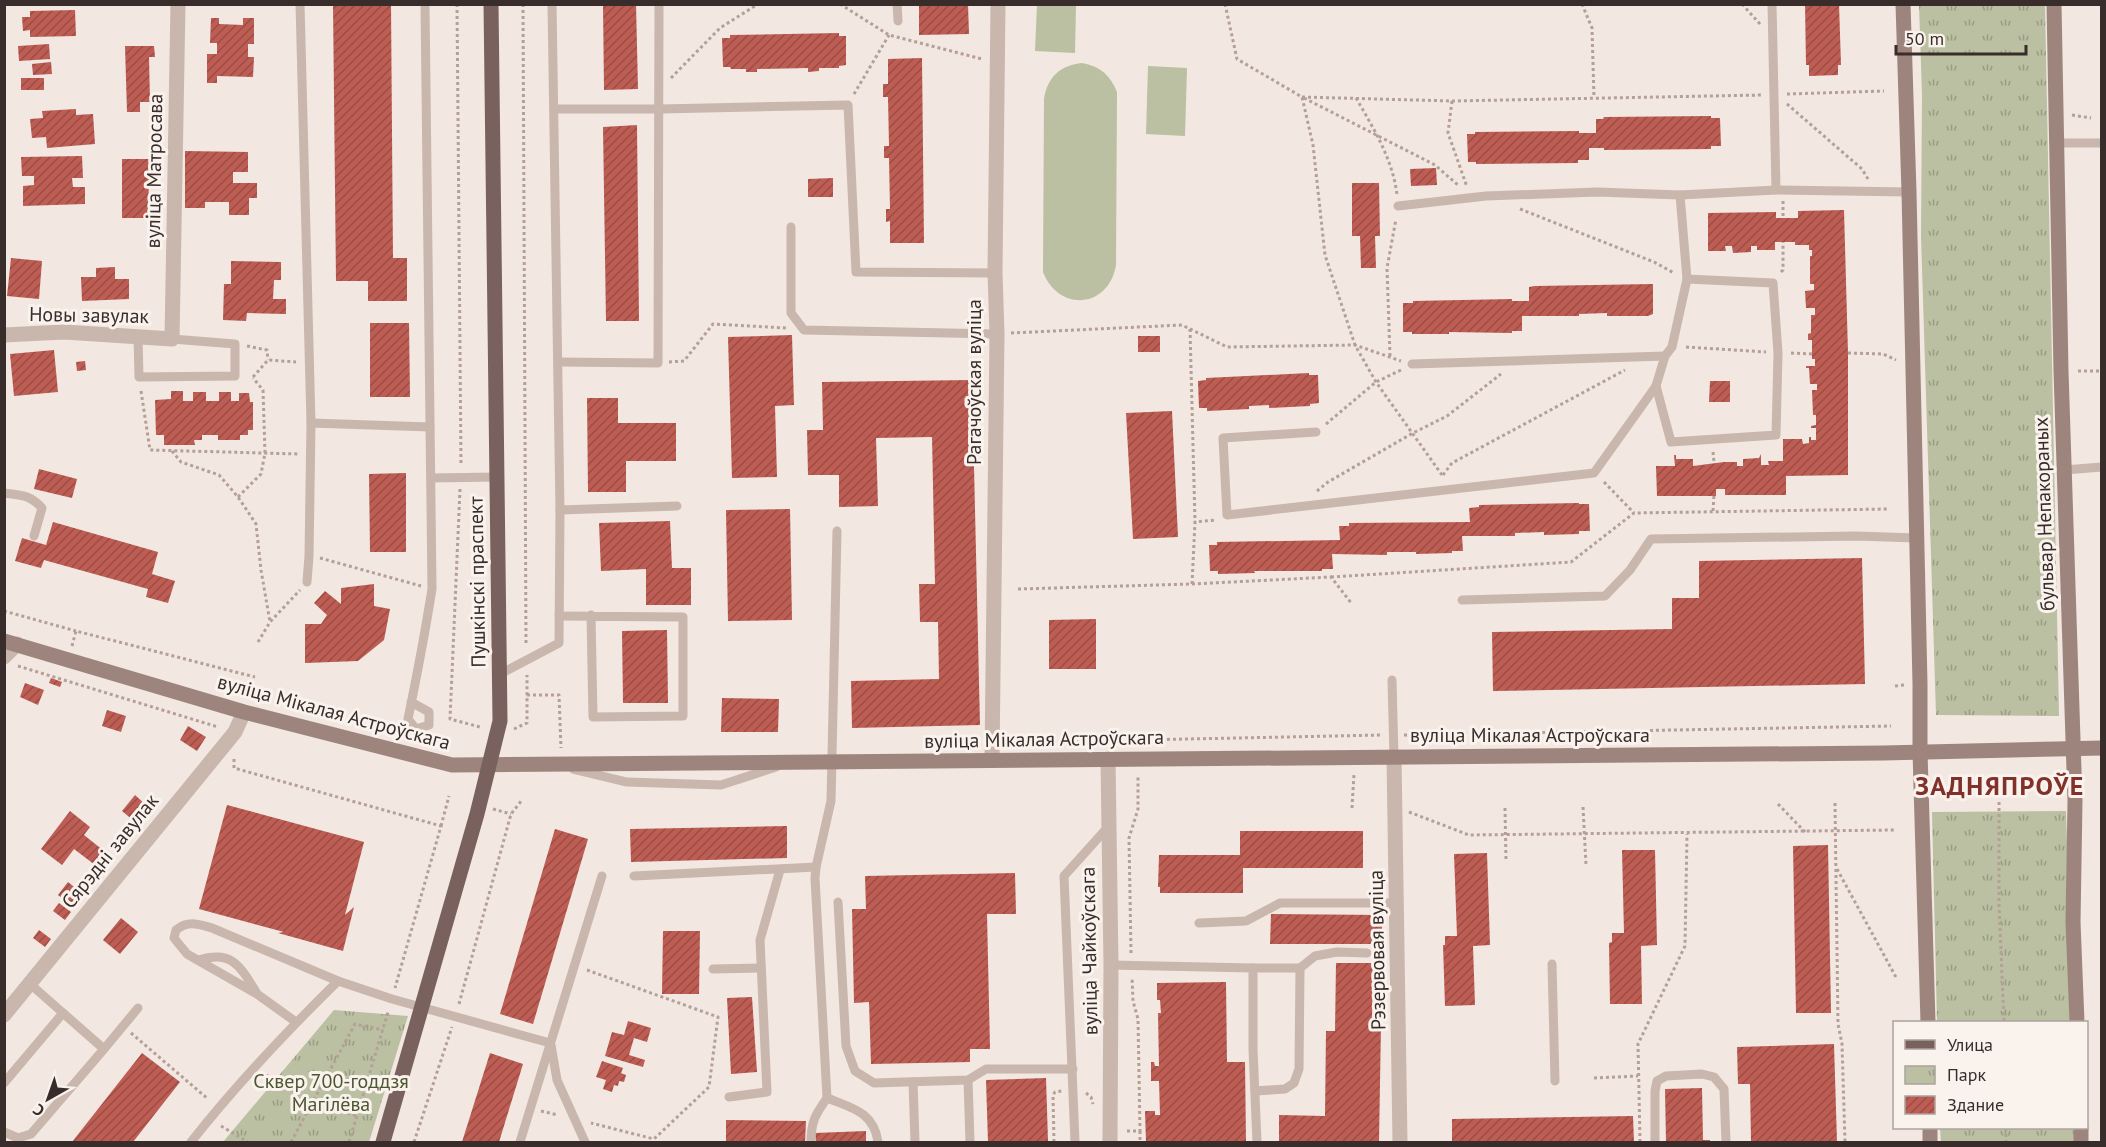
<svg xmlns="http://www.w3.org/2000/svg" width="2106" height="1147" font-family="'PT Sans',sans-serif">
	<defs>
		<pattern id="park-tufts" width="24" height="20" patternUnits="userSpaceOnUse" patternTransform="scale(1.5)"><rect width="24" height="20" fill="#bac0a1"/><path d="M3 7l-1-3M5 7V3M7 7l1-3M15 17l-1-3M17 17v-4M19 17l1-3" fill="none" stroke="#989c83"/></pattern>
		<pattern id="building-hatch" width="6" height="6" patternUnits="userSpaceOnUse" patternTransform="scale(1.5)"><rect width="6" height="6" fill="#bd5d53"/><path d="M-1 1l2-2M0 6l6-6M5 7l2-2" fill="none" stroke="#9b4d45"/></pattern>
	</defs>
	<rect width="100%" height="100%" fill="#f2e7e1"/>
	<g fill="#bac0a1">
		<path d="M1037 5H1076L1075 53 1035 51Z"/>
		<path d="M1082 63C1100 66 1110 75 1117 92L1116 265C1109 308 1059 313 1043 272L1044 99C1047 77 1061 65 1082 63Z"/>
		<path d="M1148 66 1187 68 1185 136 1146 134Z"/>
	</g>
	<g fill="url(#park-tufts)">
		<path d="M1919 5H2045L2059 716 1936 715 1921 236 1922 95Z"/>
		<path d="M2066 811 2073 1022H1937L1932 812Z"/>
		<path d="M334 1010 408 1016 369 1142H223Z"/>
		<path d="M1940 1128H2076V1142H1941Z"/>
	</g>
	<g fill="url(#building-hatch)">
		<path d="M333 4H391L393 258H407V301H368V281H336Z"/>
		<path d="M603 4H636L638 89 604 90Z"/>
		<path d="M919 4H968L969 34 919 35Z"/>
		<path d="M1805 4H1839L1841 65H1838V75L1809 76V65H1806Z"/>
		<path d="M75 10 76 36 30 37V30L23 31 22 17H30V11Z"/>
		<path d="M211 18H219V24L243 25V18H254V44H248V57H254L253 77 217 76V83H207V54H217V43H210Z"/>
		<path d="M839 33V36H846V65L839 66V68H819V71L808 72V68L757 69V72H746V69H731L730 67H723L722 38H730V35Z"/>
		<path d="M49 44 50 59 19 61 18 46Z"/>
		<path d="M125 46H154L155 57H149L150 102H140V112H127Z"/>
		<path d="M922 58 924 243H890V221L886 222V209H890L889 158H884V146H889L888 97H883V84H888V59Z"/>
		<path d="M51 62 52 74 33 75 32 64Z"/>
		<rect x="21" y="78" width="23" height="12"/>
		<path d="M76 109V115L93 114 95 144 47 148 46 137 32 138 30 119 43 118 42 111Z"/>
		<path d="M1711 116V118H1720L1721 146H1711V149L1604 150V148H1589V160H1578V163L1476 164V162H1468L1467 134H1475V132L1579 131V133H1596V119H1603L1604 117Z"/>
		<path d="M637 125 639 321H606L603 127Z"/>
		<path d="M185 151 248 152V172H233V183H257V198H249V215H229V202H205V208H185Z"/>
		<path d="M82 156 83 178H72L73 187H85V204L23 206V186L34 185V176H22L21 157Z"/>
		<path d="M122 159H160L159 176H149L148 218H122Z"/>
		<path d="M1436 168 1437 185 1411 186 1410 169Z"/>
		<path d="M833 178V197H808V179Z"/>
		<path d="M1352 183H1379L1380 236H1375L1376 268H1361L1360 236H1352Z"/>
		<path d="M1844 210 1848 353V475L1786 476V495H1725V489H1716V496H1657L1656 466H1675L1674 455H1676V459H1693V466L1724 462H1737V466H1743V459L1759 458 1761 454V465H1769L1768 461H1783V439H1802L1803 444 1809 443V437H1811V440H1816V428H1811V426L1816 425V415H1813L1812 390H1817V384H1810L1809 368H1806V366H1815V359H1812V340H1808V334L1811 333V315H1815V308H1806L1805 291 1814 290V284H1810V256H1812V250H1809V245H1795V242H1775V250H1757V246H1751V252L1733 253 1732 246H1725L1726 251H1708V213L1776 212V218H1798V211Z"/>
		<path d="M11 258 42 261 39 299 7 296Z"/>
		<path d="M231 261 281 262V280H274L273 299H286V314L247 313 246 321 223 320 224 284H231Z"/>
		<path d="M115 267V279H129V299L82 301 81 277H96V268Z"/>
		<path d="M1653 284V314L1648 316H1607V313L1579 314V316H1522V331H1512V333L1449 332V334H1412V332H1403V303H1413V301L1512 299V301H1529V287L1535 286Z"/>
		<path d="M370 323H409L410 397H370Z"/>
		<path d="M792 335 794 405 775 406 777 477 732 478 728 337Z"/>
		<rect x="1138" y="336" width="22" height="16"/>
		<path d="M54 350 58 392 14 396 10 354Z"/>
		<path d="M85 361 86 370 77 371 76 362Z"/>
		<path d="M1309 373V375H1318L1319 403 1310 404V406L1269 408V405L1249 406V409L1207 411V408H1199L1198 381 1206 380V378Z"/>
		<path d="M972 380 980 725 852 728 851 681 939 679 938 622H920L919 584H935L932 437 876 438 878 506 839 507V475H808L807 430H823L822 382Z"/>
		<path d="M1710 381H1730V402H1709Z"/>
		<path d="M171 391H183V401H193V392H206V401H219V392H231V401H239V393H249L250 402H253V430H248V435H240V440H218V435H202V440H194L195 445H164V435H156L155 400 171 399Z"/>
		<path d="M587 398H618V423H676V461H626V492H588Z"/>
		<path d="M1172 411 1178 537 1133 539 1126 413Z"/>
		<path d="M39 469 77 479 72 498 34 489Z"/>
		<path d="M406 473V552H370L369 474Z"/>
		<path d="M1579 503V504H1589L1590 531H1579V534L1544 535V532L1515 533V536H1462L1463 551H1452V553L1416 554V552H1387V555L1332 554 1333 569H1322V571H1254L1255 573 1218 574V571H1210L1209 545H1217V542L1340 540 1339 526H1349V523L1470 522 1469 508 1479 507V505Z"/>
		<path d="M790 509 792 620 728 621 726 510Z"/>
		<path d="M670 521 672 568H691V605H646V569L601 571 599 523Z"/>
		<path d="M53 522 158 552 152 574 175 581 168 603 146 597 148 589 44 560 41 568 15 561 22 538 46 545Z"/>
		<path d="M1862 558 1865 684 1493 691 1492 632 1672 629V598H1699V561Z"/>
		<path d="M374 584V606L390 609 384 640 358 661 305 663V624H321L327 615 314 603 325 591 341 604V588Z"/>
		<path d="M1096 619V669H1049V620Z"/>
		<path d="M667 630 668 703H623L622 631Z"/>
		<path d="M51 678 62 682 60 687 49 683Z"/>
		<path d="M25 683 44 690 38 705 20 697Z"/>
		<path d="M722 698 779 699 778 732H721Z"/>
		<path d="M107 710 126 716 121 732 102 726Z"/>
		<path d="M188 726 206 737 197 751 180 740Z"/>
		<path d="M135 795 147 806 134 821 122 811Z"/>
		<path d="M227 805 364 842 345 915 354 907 343 951 278 933 284 932 199 909Z"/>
		<path d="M70 811 90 827 84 835 109 855 99 868 74 849 62 865 41 849Z"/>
		<path d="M133 824 139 828 125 841 121 838Z"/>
		<path d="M787 826V858L631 862 630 829Z"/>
		<path d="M555 829 588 839 533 1024 500 1014Z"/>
		<path d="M1240 831H1363V868H1243V893H1160V887H1158L1159 855H1240Z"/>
		<path d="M1828 845 1831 1013H1796L1793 846Z"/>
		<path d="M1622 850H1655L1657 945 1641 946 1642 1004H1610L1609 943 1612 942V933H1624Z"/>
		<path d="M1487 853 1490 945 1473 946 1475 1005 1445 1006 1443 945H1445V936H1457L1454 854Z"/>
		<path d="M1015 873 1016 914H987L990 1049H970V1062L871 1064 869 1002 854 1003 852 909H866L865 876Z"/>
		<path d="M68 882 84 895 74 907 58 895Z"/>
		<path d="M59 903 71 912 65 920 53 911Z"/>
		<path d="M1271 914 1382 915V944H1270Z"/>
		<path d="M121 918 138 932 120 954 103 940Z"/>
		<path d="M39 930 51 939 45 947 33 938Z"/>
		<path d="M663 931H700L699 994H662Z"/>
		<path d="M1336 963H1373L1372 1024H1381L1379 1142H1279V1115L1325 1116 1326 1031H1335Z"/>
		<path d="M1226 982 1227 1062H1245L1246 1142H1146L1145 1111H1155V1115H1160L1159 1081H1151V1062H1154L1155 1066H1159L1158 1013H1161L1160 1000H1157V983Z"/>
		<path d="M752 997 757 1072 731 1074 727 998Z"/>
		<path d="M628 1021 651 1028 647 1042 634 1038 629 1055 645 1060 643 1067 605 1056 612 1032 624 1035Z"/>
		<path d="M1834 1044 1837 1142H1751L1750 1084H1738L1737 1047Z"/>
		<path d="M142 1053 180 1082 133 1142H72Z"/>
		<path d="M490 1053 523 1064 499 1142H462Z"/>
		<path d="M602 1061 623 1068 621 1073 626 1075 624 1082 619 1081 618 1086 614 1085 612 1092 603 1089 606 1080 596 1077Z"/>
		<path d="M1046 1078 1048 1142H988L986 1080Z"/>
		<path d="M1702 1088 1703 1140H1710V1142H1666L1665 1089Z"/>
		<path d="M1633 1116 1634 1142H1452V1119Z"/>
		<path d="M726 1120 806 1121 805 1142H726Z"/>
		<path d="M866 1131V1142H816L815 1133Z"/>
	</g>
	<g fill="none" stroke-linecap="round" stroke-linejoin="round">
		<g stroke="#b5a097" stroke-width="3" stroke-dasharray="3 3" stroke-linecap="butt">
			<path d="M457 4 461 465"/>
			<path d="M523 4 526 645"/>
			<path d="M840 4 889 35 982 59"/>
			<path d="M1225 4 1237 59 1302 97 1313 145 1325 255 1355 345 1376 382 1442 475"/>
			<path d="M1582 4 1592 28 1594 98"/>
			<path d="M1742 4 1760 24"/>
			<path d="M671 78 720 28 758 4"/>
			<path d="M854 94 889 35"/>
			<path d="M1787 94 1884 91"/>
			<path d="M1302 97 1452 101 1762 95"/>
			<path d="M1304 98 1435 165 1459 186"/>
			<path d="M1356 98C1374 129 1393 160 1397 195"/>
			<path d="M1452 101 1448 133 1467 187"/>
			<path d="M1787 104 1862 169 1868 179"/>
			<path d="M2072 115 2091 118"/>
			<path d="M1783 201V218"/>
			<path d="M1520 209 1654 262 1674 273"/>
			<path d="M1781 272 1783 270V242"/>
			<path d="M1190 329 1195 522"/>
			<path d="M1011 333 1182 325 1227 347 1355 345 1401 361"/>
			<path d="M247 346 267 350 268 360"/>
			<path d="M1686 347 1766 352"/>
			<path d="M1791 353 1812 354"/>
			<path d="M1848 353 1883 354 1896 360"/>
			<path d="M1390 356 1387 268 1396 219"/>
			<path d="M669 362 684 361 713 324 786 328"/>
			<path d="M2078 371H2102"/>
			<path d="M253 377 268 360 296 362"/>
			<path d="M141 391 150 450 299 454"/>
			<path d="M1326 424 1376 382 1403 369"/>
			<path d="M172 451 181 462 219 475 238 497 256 524 261 570 270 622"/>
			<path d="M1713 452 1714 462"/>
			<path d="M1443 475 1452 463 1625 370"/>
			<path d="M1604 482 1634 513"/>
			<path d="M460 489 450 719 480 727"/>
			<path d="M1317 491 1328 482 1413 433 1447 416 1501 374"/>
			<path d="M238 497 261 474 265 453 263 390 253 378"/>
			<path d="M2100 498H2102"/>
			<path d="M1713 511 1714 495"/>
			<path d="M320 558 421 586"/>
			<path d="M1331 577 1571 562 1634 513 1888 509"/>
			<path d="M1192 584 1195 522 1216 520"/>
			<path d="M1018 589 1192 584 1331 577 1352 604"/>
			<path d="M4 611 76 631"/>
			<path d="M258 642 270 622 300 590"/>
			<path d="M72 646 76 631 255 677"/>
			<path d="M18 666 218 727"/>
			<path d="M1895 686 1904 685"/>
			<path d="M527 695H559L561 748"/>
			<path d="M514 729 527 723V675"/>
			<path d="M1404 735 1891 726"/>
			<path d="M1041 742 1383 735"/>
			<path d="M234 759V768L441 826 395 988"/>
			<path d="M1999 802V904L2004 1022"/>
			<path d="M1835 803 1838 1024 1842 1044 1845 1142"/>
			<path d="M1778 804 1805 832"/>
			<path d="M1583 807 1586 865"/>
			<path d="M1352 808 1354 774"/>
			<path d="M1505 808 1506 859"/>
			<path d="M493 809 511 814"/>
			<path d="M1409 812 1469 835 1895 830"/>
			<path d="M441 826 449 796"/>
			<path d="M1837 869 1897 979"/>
			<path d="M1131 953 1129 838 1138 809V775"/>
			<path d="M587 970 718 1017 709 1087 654 1139 591 1123"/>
			<path d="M459 1004 511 814 522 800"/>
			<path d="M131 1033 208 1099"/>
			<path d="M266 1075 313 1102 357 1116"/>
			<path d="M1594 1078 1638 1076"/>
			<path d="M1086 1093 1091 1097 1093 1104"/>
			<path d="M541 1111 558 1115"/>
			<path d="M221 1126 248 1142"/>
			<path d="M2006 1128V1142"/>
			<path d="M1127 1131H1140L1138 1019 1133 1001 1132 977"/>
			<path d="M1140 1131V1142"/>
			<path d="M291 1142 355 1024 383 1030"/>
			<path d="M349 1142 388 1012"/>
			<path d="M414 1142 452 1027"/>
			<path d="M1054 1142 1053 1095 1055 1092 1062 1091"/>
			<path d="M1640 1142 1638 1044 1685 946 1687 834"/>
		</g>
		<g stroke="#c9b6ad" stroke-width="9">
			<path d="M300 4 311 423 309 556 307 582"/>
			<path d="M897 4 898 21"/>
			<path d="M1772 4 1776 190"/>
			<path d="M555 109H660L848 105 856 272 995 273"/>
			<path d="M2055 143H2102"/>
			<path d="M1398 206 1486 196 1597 192 1680 195 1776 190 1909 192"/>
			<path d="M791 227V313L804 330 997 334"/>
			<path d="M138 337 139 377 235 376V344L172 339"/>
			<path d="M559 362 658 363 659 4"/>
			<path d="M1412 364 1665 356"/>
			<path d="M1656 386 1671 442 1776 435 1778 353 1773 283 1687 279"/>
			<path d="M311 423 430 427"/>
			<path d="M1316 432 1223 438 1227 515 1594 473 1656 386 1665 356 1672 347 1687 279 1680 195"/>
			<path d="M2064 470 2102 467"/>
			<path d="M431 478 497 477"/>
			<path d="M4 493C21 495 30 495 42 508L34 536"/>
			<path d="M560 510 677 506"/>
			<path d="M1462 600 1605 596 1630 570 1651 539 1856 536 1916 538"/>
			<path d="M559 616 683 617V716L593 717 591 615"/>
			<path d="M500 674 559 643 560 510 552 4"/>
			<path d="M1392 680 1394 757"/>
			<path d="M411 702 429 712V725L416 729 408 719C417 675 425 633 432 589L425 4"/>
			<path d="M573 769 627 782 721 785 776 767"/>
			<path d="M634 876 816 867 831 801 837 531"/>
			<path d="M838 902 846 1046 855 1071 874 1083 968 1080 986 1069H1073"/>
			<path d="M1199 923 1246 921 1280 903H1397"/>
			<path d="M199 960C232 950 240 966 256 992"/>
			<path d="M1552 964 1555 1081"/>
			<path d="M1111 965 1253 968V1049L1257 1142"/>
			<path d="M1253 968H1300L1299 1069 1294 1083 1285 1089 1255 1091"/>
			<path d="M1300 968 1315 956 1337 952 1367 953"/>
			<path d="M713 969 761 968"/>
			<path d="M296 1022 257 994 187 954 174 938 176 930C188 920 198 924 212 928L338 981"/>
			<path d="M551 1045 557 1080 585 1142"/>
			<path d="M104 1049 138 1008"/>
			<path d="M968 1080 970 1142"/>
			<path d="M913 1082 915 1142"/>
			<path d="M4 1083 63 1013 29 983"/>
			<path d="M729 1097 767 1092 760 940 780 870"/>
			<path d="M827 1098C852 1108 874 1112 878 1142"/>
			<path d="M4 1132 18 1138 31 1134 104 1049 63 1013"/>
			<path d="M191 1142C236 1085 286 1032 338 981L392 999 550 1043"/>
			<path d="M520 1142 602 876"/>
			<path d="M811 1142C811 1122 815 1115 827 1098L815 878 816 867"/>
			<path d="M1075 1142 1064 876 1108 827"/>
			<path d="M1655 1142V1091L1657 1081 1666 1076 1702 1074 1714 1077 1724 1089 1726 1142"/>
		</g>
		<g stroke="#c9b6ad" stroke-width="15">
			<path d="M4 335 64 332 172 339 178 4"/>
			<path d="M4 657 17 644"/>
			<path d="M1394 757 1400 1142"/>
			<path d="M992 759 997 334 995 273 998 4"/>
			<path d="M1108 759 1111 965 1110 1142"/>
			<path d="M4 1015 235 732 244 712"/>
		</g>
		<g stroke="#9d857e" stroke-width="15">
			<path d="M1903 4 1909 192 1920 684V751L1928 1022"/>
			<path d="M2054 4 2061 371 2075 801 2073 922 2077 1022"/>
			<path d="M4 641 244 712 452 765 1883 753 2102 748"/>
			<path d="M1930 1128V1142"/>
			<path d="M2081 1128V1142"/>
		</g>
		<path stroke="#79625e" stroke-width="15" d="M383 1142 477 814 500 721 491 4"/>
	</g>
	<g text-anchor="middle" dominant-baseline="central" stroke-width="6" stroke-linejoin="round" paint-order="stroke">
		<g font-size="20" fill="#382d2b" stroke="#f9f2ed">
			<text transform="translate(154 171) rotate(-89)">вуліца Матросава</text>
			<text transform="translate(89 315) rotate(1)">Новы завулак</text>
			<text transform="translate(974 382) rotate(-90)">Рагачоўская вуліца</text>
			<text transform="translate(2044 514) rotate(-92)">бульвар Непакораных</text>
			<text transform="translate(477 582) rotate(-91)">Пушкінскі праспект</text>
			<text transform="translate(334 712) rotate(15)">вуліца Мікалая Астроўскага</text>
			<text x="1530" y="735">вуліца Мікалая Астроўскага</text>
			<text transform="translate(1044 739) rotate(-1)">вуліца Мікалая Астроўскага</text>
			<text transform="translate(110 851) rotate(-51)">Сярэдні завулак</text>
			<text transform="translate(1377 950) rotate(-91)">Рэзервовая вуліца</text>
			<text transform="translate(1089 951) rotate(-91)">вуліца Чайкоўскага</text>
		</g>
		<g font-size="20" fill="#4d5531" stroke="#f9f2ed">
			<text x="331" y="1081">Сквер 700-годдзя<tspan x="331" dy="23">Магілёва</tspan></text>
		</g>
		<g font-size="26" font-weight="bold" letter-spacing="1.5" fill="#81312a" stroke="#f9f2ed">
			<text x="2000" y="785">ЗАДНЯПРОЎЕ</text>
		</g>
	</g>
	<rect width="2106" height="1147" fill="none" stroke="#382d2b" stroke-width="12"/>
	<rect x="1893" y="1021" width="195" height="108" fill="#f9f2ed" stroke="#aca39f" stroke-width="1.5"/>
	<rect x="1905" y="1040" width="30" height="9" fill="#79625e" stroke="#aca39f" stroke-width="1.5"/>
	<text x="1947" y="1051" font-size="18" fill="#382d2b">Улица</text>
	<rect x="1905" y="1066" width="30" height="18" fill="url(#park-tufts)" stroke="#aca39f" stroke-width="1.5"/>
	<text x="1947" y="1081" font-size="18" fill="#382d2b">Парк</text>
	<rect x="1905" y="1096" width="30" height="18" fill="url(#building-hatch)" stroke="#aca39f" stroke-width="1.5"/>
	<text x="1947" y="1111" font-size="18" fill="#382d2b">Здание</text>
	<g transform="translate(48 1099) rotate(220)" stroke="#f9f2ed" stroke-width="4.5" paint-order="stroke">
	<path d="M0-4.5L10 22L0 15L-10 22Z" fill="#382d2b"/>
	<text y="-9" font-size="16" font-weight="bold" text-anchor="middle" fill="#382d2b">С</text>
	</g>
	<path d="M1896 45v9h130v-9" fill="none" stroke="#382d2b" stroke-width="3"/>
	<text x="1905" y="45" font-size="18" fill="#382d2b" stroke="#f9f2ed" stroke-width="4.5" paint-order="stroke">50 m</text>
</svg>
